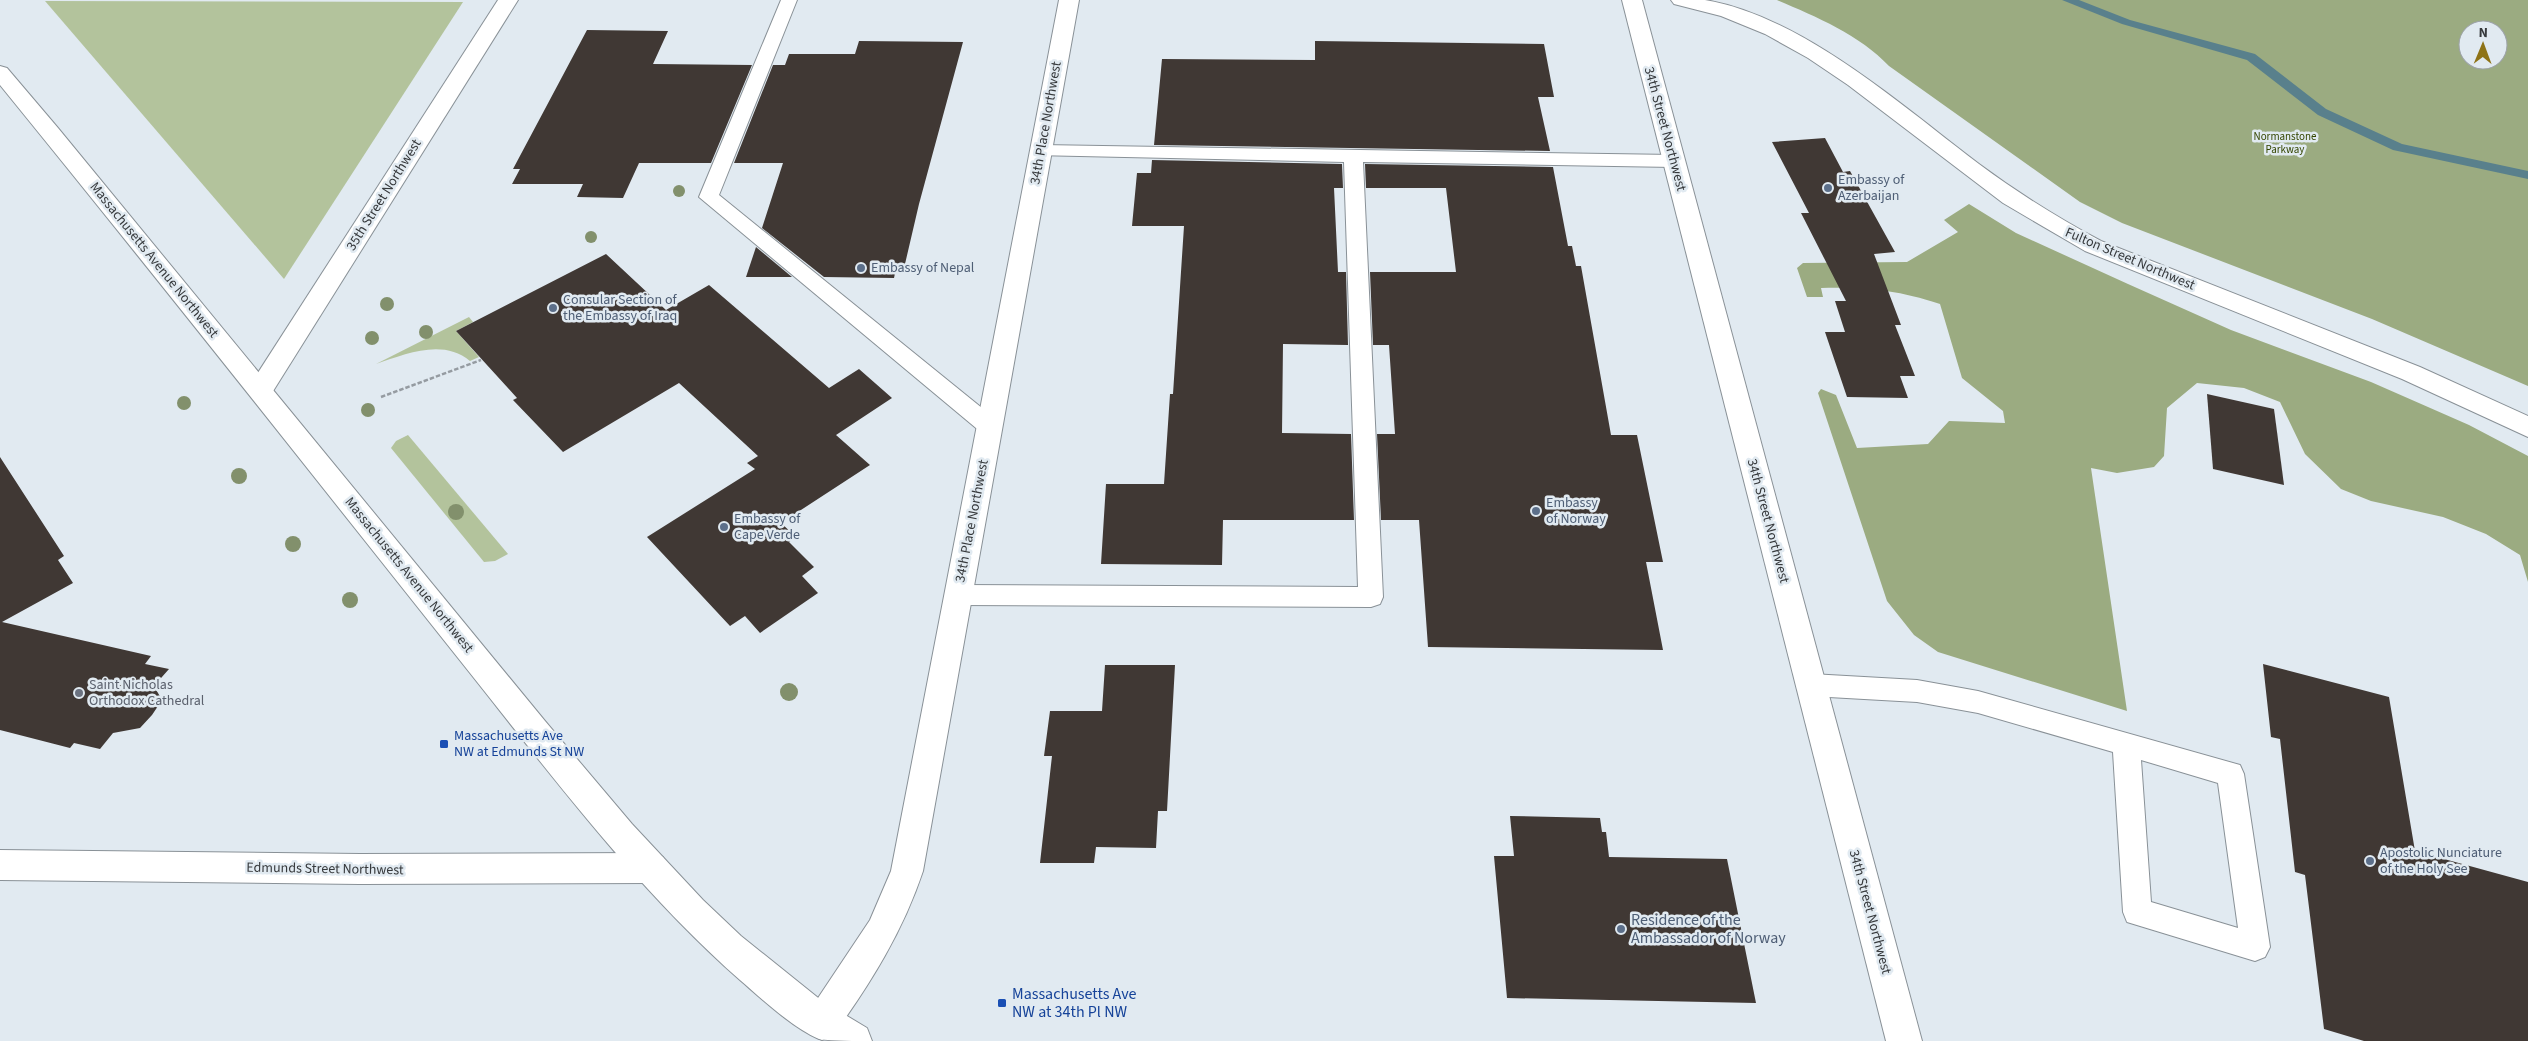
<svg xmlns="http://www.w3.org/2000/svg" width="2528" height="1041" font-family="'Source Sans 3',sans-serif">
	<rect width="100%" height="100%" fill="#e1eaf1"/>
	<g fill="#b3c39c">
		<path d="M45 1 463 2 284 279Z"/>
		<path d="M469 317 473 322 456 331 479 357 470 361C443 338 405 354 376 364Z"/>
		<path d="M408 435 508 554 495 561 484 562 391 448 396 441Z"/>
	</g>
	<g fill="#9bab81" fill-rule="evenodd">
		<path d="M1777 0H2528V386L2372 319 2122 223 2080 202 1889 66C1860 35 1815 16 1777 0ZM2468 30H2498V60H2468Z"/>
		<path d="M1969 204 2016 233 2128 284 2231 330 2371 382 2469 425 2528 456V582L2520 555 2486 534 2443 517 2371 501 2341 489 2305 454 2280 402 2244 388 2197 383 2167 408 2164 456 2154 467 2117 473 2091 468 2127 711 1938 652 1914 635 1887 601 1818 393 1821 389 1836 395 1857 448 1928 444 1949 421 2005 423 2003 411 1962 378 1940 304C1897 290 1866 287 1821 288L1823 297H1807L1797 268 1803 263 1907 262 1958 232 1944 220Z"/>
	</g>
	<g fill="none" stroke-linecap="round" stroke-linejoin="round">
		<path fill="#59808c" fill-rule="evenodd" d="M2062 0H2079L2130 20 2255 54 2326 109 2402 144 2528 171V179L2393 150 2318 115 2247 60 2122 24Z"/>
	</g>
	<g fill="#403834">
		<path d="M587 30 668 31 653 64 752 65 711 163H639L623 198 577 197 583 184H512L520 169H513Z"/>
		<path d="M859 41 963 42 919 204 905 264H897L894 278 824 277 762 228 783 163H734L773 65H785L789 54H855Z"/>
		<path d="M1315 41 1544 44 1554 97H1538L1550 151 1154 145 1162 59 1315 60Z"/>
		<path d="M1825 138 1843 172 1850 171 1895 252 1874 254 1901 325H1895L1915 376H1900L1908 398 1847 397 1825 332H1845L1835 301H1846L1801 213H1809L1772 142Z"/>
		<path d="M1152 160 1342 164 1343 188H1334L1338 272H1346L1348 345 1283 344 1282 433 1351 434 1354 520H1223L1222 565 1101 564 1106 484H1164L1170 394H1173L1184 226H1132L1137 173H1151Z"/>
		<path d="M1365 164 1553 167 1568 246H1572L1576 266H1581L1611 435H1637L1663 562H1646L1663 650 1428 647 1419 520H1381L1377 434H1395L1389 345H1373L1370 272H1456L1446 188H1366Z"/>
		<path d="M756 247 792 277H746Z"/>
		<path d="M606 254 666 310 709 285 829 388 859 369 892 398 836 435 870 465 781 523 796 537 789 542 814 567 802 576 818 593 760 633 745 616 730 626 647 537 755 469 747 463 758 456 679 383 563 452 513 400 517 398 456 331Z"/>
		<path d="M2207 394 2274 409 2284 485 2213 469Z"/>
		<path d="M0 457 64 556 58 560 73 583 2 622 151 656 145 664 169 669 154 686 162 700 152 715 140 728 113 733 100 749 74 743 70 748 0 730Z"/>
		<path d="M2263 664 2389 697 2415 851 2528 882V1041H2364L2324 1029 2305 875 2295 872 2280 739 2271 737Z"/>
		<path d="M1105 665H1175L1167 811H1158L1156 848 1096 847 1094 863H1040L1052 756H1044L1050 711H1102Z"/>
		<path d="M1510 816 1600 818 1602 832H1606L1609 857 1727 859 1756 1003 1507 998 1494 856H1514Z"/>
	</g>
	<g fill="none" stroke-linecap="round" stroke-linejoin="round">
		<g stroke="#899197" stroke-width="2">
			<g id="service">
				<path d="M781 0H797L719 195 998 421 1001 427 998 433 990 435 982 433 699 197Z"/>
				<path d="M1041 145 1674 155 1681 157 1683 161 1681 165 1674 167 1363 162 1383 597 1380 604 1371 607 958 605 949 602 946 595 949 588 958 585 1358 587 1344 162 1034 155 1032 151 1034 147Z"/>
				<path d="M1811 674 1917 680 1978 691 2240 765 2244 774 2270 947 2265 957 2255 961 2127 922 2123 912 2113 752 1978 713 1917 702 1811 696 1802 693 1798 685 1802 677ZM2141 760 2218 783 2238 928 2151 902Z"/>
			</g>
		</g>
		<g stroke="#899197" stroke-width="2">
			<g id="minor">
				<path d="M498 0H518L270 396 261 398 252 396 248 389 252 382Z"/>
				<path d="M1059 0H1079L923 871C903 931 871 983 834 1034L822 1040 810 1034 804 1022 810 1010 870 920 891 871Z"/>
				<path d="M1671 0C1682 0 1695 0 1705 0 1802 16 1903 107 1979 164 2018 193 2058 218 2101 241L2420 367 2528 416V437L2402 379 2085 251 2003 203 1848 85 1808 58 1765 34 1721 16 1674 4Z"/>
				<path d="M0 850 360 854 651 853 663 857 667 868 663 879 651 883 360 884 0 880Z"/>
			</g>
		</g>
		<g stroke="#899197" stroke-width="2">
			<path id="secondary" d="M1622 0H1642L1922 1041H1886Z"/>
		</g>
		<g stroke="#899197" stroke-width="2">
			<path id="primary" d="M0 66 7 68 58 128 545 721 632 824 703 900 741 936 822 1001 867 1028 872 1041C857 1041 833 1041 819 1039 793 1028 762 999 740 980 638 890 555 780 470 673 314 477 159 280 0 85Z"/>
		</g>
		<path stroke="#959ba1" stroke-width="2.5" stroke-dasharray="4.5 2" stroke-linecap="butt" d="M381 397 481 360"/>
		<use href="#service" fill="#fff" fill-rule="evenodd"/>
		<use href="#minor" fill="#fff" fill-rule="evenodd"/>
		<use href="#secondary" fill="#fff" fill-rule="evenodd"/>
		<use href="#primary" fill="#fff" fill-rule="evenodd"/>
	</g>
	<g fill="#82906c">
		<circle cx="679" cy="191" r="6"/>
		<circle cx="591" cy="237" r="6"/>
		<circle cx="387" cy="304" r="7"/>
		<circle cx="426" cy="332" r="7"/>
		<circle cx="372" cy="338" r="7"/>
		<circle cx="184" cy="403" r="7"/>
		<circle cx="368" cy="410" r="7"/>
		<circle cx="239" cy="476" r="8"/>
		<circle cx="456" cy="512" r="8"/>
		<circle cx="293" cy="544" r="8"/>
		<circle cx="350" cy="600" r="8"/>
		<circle cx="789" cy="692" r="9"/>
	</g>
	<g fill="#5c6f8a" stroke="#e1eaf1" stroke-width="2">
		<circle cx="1828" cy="188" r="5"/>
		<circle cx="861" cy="268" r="5"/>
		<circle cx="553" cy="308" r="5"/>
		<circle cx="1536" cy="511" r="5"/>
		<circle cx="724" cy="527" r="5"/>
		<circle cx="2370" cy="861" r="5"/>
		<circle cx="1621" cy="929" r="5"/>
	</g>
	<circle fill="#6b7280" stroke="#e1eaf1" stroke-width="2" cx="79" cy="693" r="5"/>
	<g fill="#1a4fb4" stroke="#e1eaf1" stroke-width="2">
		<rect x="439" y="739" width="10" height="10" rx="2.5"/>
		<rect x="997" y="998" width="10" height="10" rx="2.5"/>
	</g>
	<g text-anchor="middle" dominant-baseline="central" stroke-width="5" stroke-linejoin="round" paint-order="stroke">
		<g font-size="11" fill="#344600" stroke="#e1eaf1">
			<text x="2285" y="136">Normanstone<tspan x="2285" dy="13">Parkway</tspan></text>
		</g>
		<g font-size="14" fill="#36393c" stroke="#e1eaf1">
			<text transform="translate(1046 123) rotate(-80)">34th Place Northwest</text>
			<text transform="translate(1665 129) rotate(75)">34th Street Northwest</text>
			<text transform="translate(384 195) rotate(-58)">35th Street Northwest</text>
			<text transform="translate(2130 259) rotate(23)">Fulton Street Northwest</text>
			<text transform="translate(154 260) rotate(51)">Massachusetts Avenue Northwest</text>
			<text transform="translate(972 521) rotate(-79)">34th Place Northwest</text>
			<text transform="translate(1768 521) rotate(75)">34th Street Northwest</text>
			<text transform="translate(409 575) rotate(51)">Massachusetts Avenue Northwest</text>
			<text transform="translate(325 869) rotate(1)">Edmunds Street Northwest</text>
			<text transform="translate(1870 912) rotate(75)">34th Street Northwest</text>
		</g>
		<g font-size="14" fill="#4e5e75" stroke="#e1eaf1" text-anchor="start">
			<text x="1838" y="180">Embassy of<tspan x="1838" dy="16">Azerbaijan</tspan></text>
			<text x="871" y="268">Embassy of Nepal</text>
			<text x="563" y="300">Consular Section of<tspan x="563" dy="16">the Embassy of Iraq</tspan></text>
			<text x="1546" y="503">Embassy<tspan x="1546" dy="16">of Norway</tspan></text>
			<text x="734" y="519">Embassy of<tspan x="734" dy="16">Cape Verde</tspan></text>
			<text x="2380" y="853">Apostolic Nunciature<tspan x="2380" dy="16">of the Holy See</tspan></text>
		</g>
		<g font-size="14" fill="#5b616d" stroke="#e1eaf1" text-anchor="start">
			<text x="89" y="685">Saint Nicholas<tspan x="89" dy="16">Orthodox Cathedral</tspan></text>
		</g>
		<g font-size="14" fill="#164399" stroke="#e1eaf1" text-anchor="start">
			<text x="454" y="736">Massachusetts Ave<tspan x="454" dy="16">NW at Edmunds St NW</tspan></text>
		</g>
		<g font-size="16" fill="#4e5e75" stroke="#e1eaf1" text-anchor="start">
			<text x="1631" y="920">Residence of the<tspan x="1631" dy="18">Ambassador of Norway</tspan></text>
		</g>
		<g font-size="16" fill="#164399" stroke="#e1eaf1" text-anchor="start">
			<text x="1012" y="994">Massachusetts Ave<tspan x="1012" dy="18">NW at 34th Pl NW</tspan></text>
		</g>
	</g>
	<g transform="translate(2483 45) rotate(1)"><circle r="24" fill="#e1eaf1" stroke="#9da3a9"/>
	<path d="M0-4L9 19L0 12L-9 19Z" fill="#8e7317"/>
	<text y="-8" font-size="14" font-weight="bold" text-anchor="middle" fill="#36393c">N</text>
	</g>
</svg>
